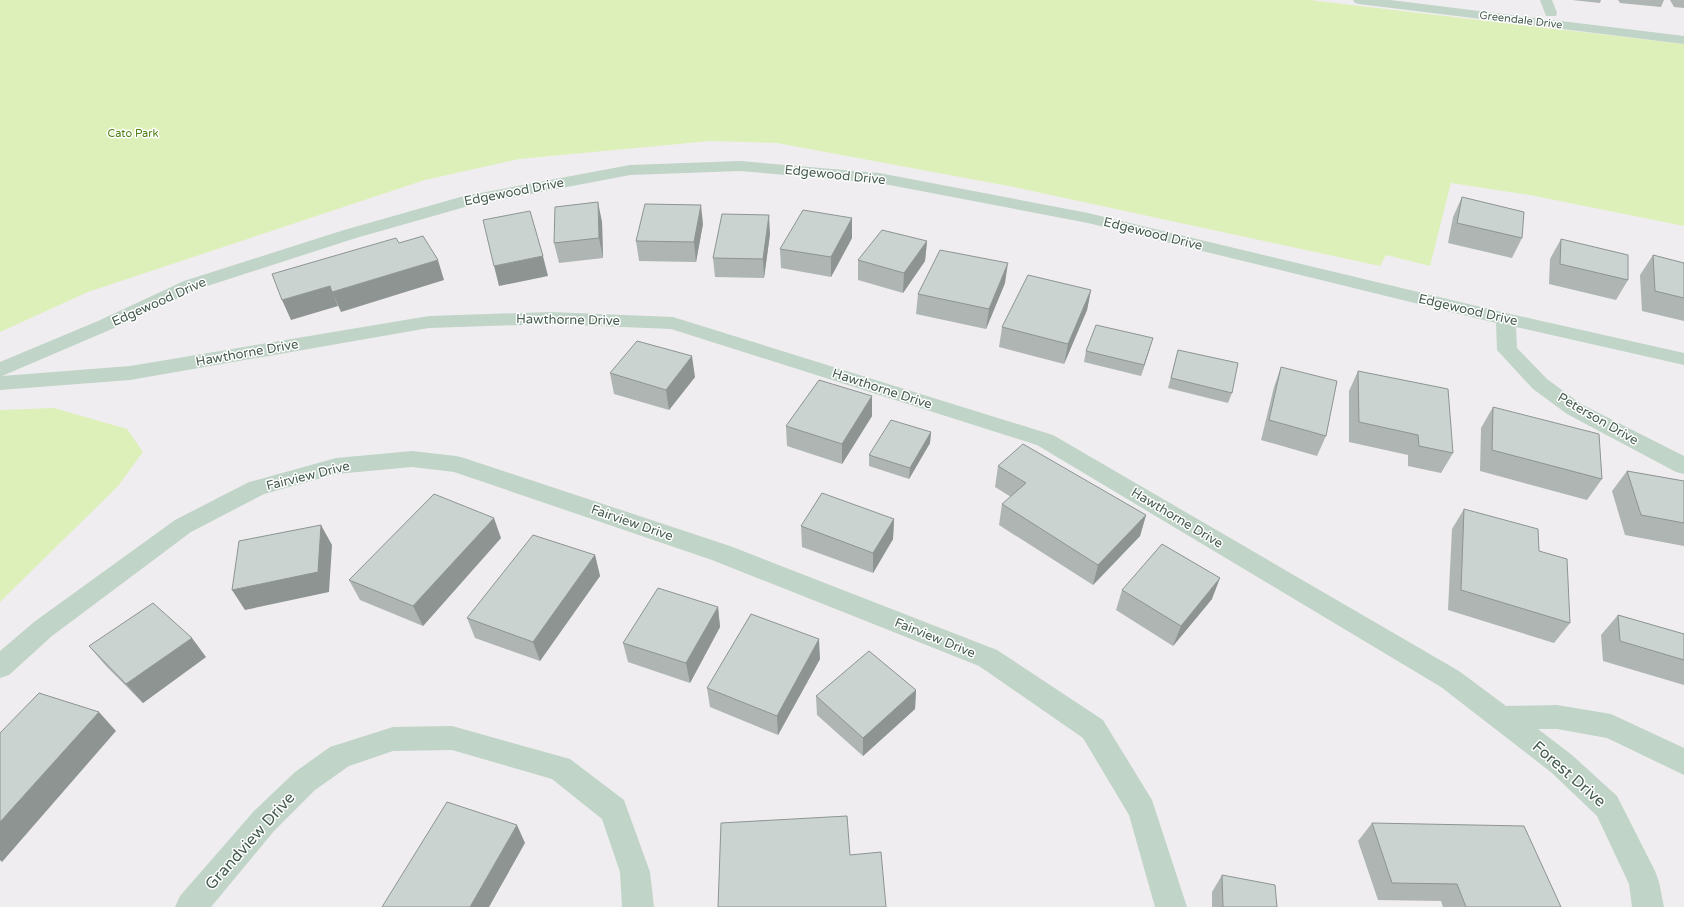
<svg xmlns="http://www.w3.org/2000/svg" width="1684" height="907" font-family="'Varela Round',sans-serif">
	<rect width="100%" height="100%" fill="#f0edf0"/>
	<g fill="#def0b9">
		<path d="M0 0H1309L1684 44V226L1530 195 1451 183 1430 266 1386 255 1380 266 1014 187 777 143 710 141 519 159 425 180 88 292 0 332Z"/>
		<path d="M54 408 127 429 143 452 118 486 0 602V410Z"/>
	</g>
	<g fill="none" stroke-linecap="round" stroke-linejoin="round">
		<g fill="#c0d4c8" fill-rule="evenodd">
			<path d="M1353 0H1390L1684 36V44L1359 4 1355 3Z"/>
			<path d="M1540 0H1552L1557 13 1556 16H1546Z"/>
			<path d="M740 161 879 173 1088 213 1506 313 1684 353V365L1516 327 1517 348 1547 379 1581 404 1684 456V474L1676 472 1567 414 1533 389 1497 350 1496 323 1088 223 879 183 740 171 630 175 472 205 356 238 198 289 112 329 2 376 130 366 429 316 550 312 673 317 1053 435 1459 671 1506 706 1557 705 1611 714 1684 748V775L1607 738 1557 729H1538L1572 755 1617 796 1655 871 1659 882 1664 907H1632L1629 884 1597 816 1552 773 1441 687 1037 445 671 329 550 324 429 328 130 380 0 390V362L98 321 184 281 344 230 464 196 630 165Z"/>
			<path d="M412 451 456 456 464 458 730 546 997 650 1103 720 1152 800 1187 907H1155L1129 815 1083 738 979 666 712 560 454 472 412 467 336 474 264 494 191 532 52 636 9 675 0 678V651L34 622 175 520 249 482 257 480 336 458Z"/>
			<path d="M452 726 570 759 624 800 650 872 654 907H622L620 872 602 819 552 779 452 750 393 751 349 766 315 790 274 831 211 907H175L180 896 254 811 295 772 330 747 393 727Z"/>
		</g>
	</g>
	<g fill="#aeb5b3">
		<path d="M1572 0H1601L1600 3Z"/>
		<path d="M1618 0H1664L1661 7 1620 3Z"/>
		<path d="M1670 0H1684V8L1674 7Z"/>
		<path d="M1462 197 1522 238 1512 258 1448 243 1453 217Z"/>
		<path d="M602 222 603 258 559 263 554 243Z"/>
		<path d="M703 224 696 262 639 261 636 241Z"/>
		<path d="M770 234 764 278 715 277 713 258Z"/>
		<path d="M852 238 831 277 781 268 780 249Z"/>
		<path d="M1561 239 1628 280 1616 300 1549 284 1550 259Z"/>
		<path d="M927 241 925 261 903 293 858 280V260Z"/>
		<path d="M1653 255 1684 263V321L1642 311 1640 275Z"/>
		<path d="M1005 283 986 329 916 314 918 294Z"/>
		<path d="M1091 290 1087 310 1064 364 999 347 1002 327Z"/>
		<path d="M1150 348 1141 376 1084 362 1086 351Z"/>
		<path d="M1178 350 1232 393 1228 403 1168 388Z"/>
		<path d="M1281 367 1326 436 1317 456 1261 440 1274 387Z"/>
		<path d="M1358 371 1453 453 1441 473 1408 466V455L1349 442V391Z"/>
		<path d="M610 373 695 377 669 410 614 394Z"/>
		<path d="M872 396V416L842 464 787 446 786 426Z"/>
		<path d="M1493 407 1602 479 1587 500 1480 471 1481 428Z"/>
		<path d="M931 432 930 443 909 479 869 466V455Z"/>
		<path d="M998 466 1146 515 1140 536 1093 585 999 525 1002 504 1011 497 995 487Z"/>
		<path d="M1627 471 1684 481V546L1625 535 1612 491Z"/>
		<path d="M1464 509 1539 551 1570 623 1554 643 1448 610 1452 529Z"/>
		<path d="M894 519 893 539 873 573 802 547 801 526Z"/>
		<path d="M501 538 423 626 360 600 349 580Z"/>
		<path d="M595 555 600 576 540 661 475 638 467 618Z"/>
		<path d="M1122 590 1212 599 1173 646 1116 610Z"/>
		<path d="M718 607 720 627 690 683 628 662 623 643Z"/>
		<path d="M1618 615 1684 634V685L1603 661 1601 635Z"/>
		<path d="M89 646 206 657 143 703 106 666Z"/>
		<path d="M820 659 778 735 710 707 707 688Z"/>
		<path d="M916 690 915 709 863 756 817 715 816 696Z"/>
		<path d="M1372 823 1561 907H1443L1441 901 1378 900 1358 841Z"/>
		<path d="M1222 875 1277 907H1212V892Z"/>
	</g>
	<g fill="#8d9492">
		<path d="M598 202 602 222 603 258 599 238Z"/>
		<path d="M701 205 703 224 696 262 694 242Z"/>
		<path d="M769 215 770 234 764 278 763 259Z"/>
		<path d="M852 218V238L831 277V257Z"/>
		<path d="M927 241 925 261 903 293 904 273Z"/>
		<path d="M543 256 548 276 499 286 494 266Z"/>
		<path d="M438 260 444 280 341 312 332 292Z"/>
		<path d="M1008 263 1005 283 986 329 989 309Z"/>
		<path d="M330 286 338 306 291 320 282 300Z"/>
		<path d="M1091 290 1087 310 1064 364 1068 344Z"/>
		<path d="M1153 338 1150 348 1141 376 1144 365Z"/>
		<path d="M692 356 695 377 669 410 666 390Z"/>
		<path d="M872 396V416L842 464V444Z"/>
		<path d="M931 432 930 443 909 479 910 468Z"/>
		<path d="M1146 515 1140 536 1093 585 1098 565Z"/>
		<path d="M494 518 501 538 423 626 413 606Z"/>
		<path d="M894 519 893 539 873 573V553Z"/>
		<path d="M321 525 332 545 329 592 245 610 232 590Z"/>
		<path d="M595 555 600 576 540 661 533 642Z"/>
		<path d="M1220 578 1212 599 1173 646 1181 626Z"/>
		<path d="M718 607 720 627 690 683 686 663Z"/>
		<path d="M192 638 206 657 143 703 126 684Z"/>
		<path d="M819 639 820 659 778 735 777 716Z"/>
		<path d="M916 690 915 709 863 756V738Z"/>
		<path d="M99 712 116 731 2 862 0 860V822Z"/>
		<path d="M517 825 525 843 489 907H470Z"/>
	</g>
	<g fill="#cad3d0" stroke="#8d9492">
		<path d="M1462 197 1524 212 1522 238 1457 223Z"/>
		<path d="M598 202 599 238 554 243 555 207Z"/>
		<path d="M645 204 701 205 694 242 636 241Z"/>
		<path d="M803 210 852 218 831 257 780 249Z"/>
		<path d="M530 211 543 256 494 266 483 220Z"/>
		<path d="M722 214 769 215 763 259 713 258Z"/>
		<path d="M882 230 927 241 904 273 858 260Z"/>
		<path d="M423 236 438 260 332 292 330 286 282 300 272 274 396 238 399 243Z"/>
		<path d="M1561 239 1628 255V280L1560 264Z"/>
		<path d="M940 250 1008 263 989 309 918 294Z"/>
		<path d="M1653 255 1684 263V298L1655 291Z"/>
		<path d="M1028 275 1091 290 1068 344 1002 327Z"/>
		<path d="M1096 325 1153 338 1144 365 1086 351Z"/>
		<path d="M637 341 692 356 666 390 610 373Z"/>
		<path d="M1178 350 1238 363 1232 393 1171 378Z"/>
		<path d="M1281 367 1337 381 1326 436 1269 420Z"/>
		<path d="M1358 371 1448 389 1453 453 1419 446 1418 435 1359 422Z"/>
		<path d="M819 380 872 396 842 444 786 426Z"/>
		<path d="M1493 407 1599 434 1602 479 1492 450Z"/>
		<path d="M891 420 931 432 910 468 869 455Z"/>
		<path d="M1023 444 1146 515 1098 565 1002 504 1026 483 998 466Z"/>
		<path d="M1627 471 1684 481V523L1641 515Z"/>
		<path d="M822 493 894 519 873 553 801 526Z"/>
		<path d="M434 494 494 518 413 606 349 580Z"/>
		<path d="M1464 509 1538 529 1539 551 1567 559 1570 623 1461 590Z"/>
		<path d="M321 525 318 572 232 590 239 541Z"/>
		<path d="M533 535 595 555 533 642 467 618Z"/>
		<path d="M1162 544 1220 578 1181 626 1122 590Z"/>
		<path d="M658 588 718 607 686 663 623 643Z"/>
		<path d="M153 603 192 638 126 684 89 646Z"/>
		<path d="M751 614 819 639 777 716 707 688Z"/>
		<path d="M1618 615 1684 634V660L1620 641Z"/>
		<path d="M869 651 916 690 863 738 816 696Z"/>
		<path d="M39 693 99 712 0 822V733Z"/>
		<path d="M447 802 517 825 470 907H382Z"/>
		<path d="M847 816 850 855 881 852 886 907H718L721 823Z"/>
		<path d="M1372 823 1524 826 1561 907H1466L1457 884 1392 883Z"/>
		<path d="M1222 875 1275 885 1277 907H1223Z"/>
	</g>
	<g text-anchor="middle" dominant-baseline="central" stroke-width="3" stroke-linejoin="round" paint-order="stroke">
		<g font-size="11" fill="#455c4f" stroke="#fff">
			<text transform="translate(1521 20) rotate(7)">Greendale Drive</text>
		</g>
		<g font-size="11" fill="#4f8013" stroke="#fff">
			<text x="133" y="133">Cato Park</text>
		</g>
		<g font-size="13" fill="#455c4f" stroke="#fff">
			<text transform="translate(835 175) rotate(6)">Edgewood Drive</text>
			<text transform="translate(514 192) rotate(-11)">Edgewood Drive</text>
			<text transform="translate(1153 234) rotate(14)">Edgewood Drive</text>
			<text transform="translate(159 302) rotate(-24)">Edgewood Drive</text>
			<text transform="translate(1468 310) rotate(13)">Edgewood Drive</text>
			<text transform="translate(568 320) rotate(1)">Hawthorne Drive</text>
			<text transform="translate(247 353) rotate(-10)">Hawthorne Drive</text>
			<text transform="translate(882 389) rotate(18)">Hawthorne Drive</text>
			<text transform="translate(1598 419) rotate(30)">Peterson Drive</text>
			<text transform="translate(308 476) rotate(-14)">Fairview Drive</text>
			<text transform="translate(1177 518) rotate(31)">Hawthorne Drive</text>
			<text transform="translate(632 523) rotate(19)">Fairview Drive</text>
			<text transform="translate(935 638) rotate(22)">Fairview Drive</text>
		</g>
		<g font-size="16" fill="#455c4f" stroke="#fff">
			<text transform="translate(1569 774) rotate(41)">Forest Drive</text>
			<text transform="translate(250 841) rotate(-48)">Grandview Drive</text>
		</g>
	</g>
</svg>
